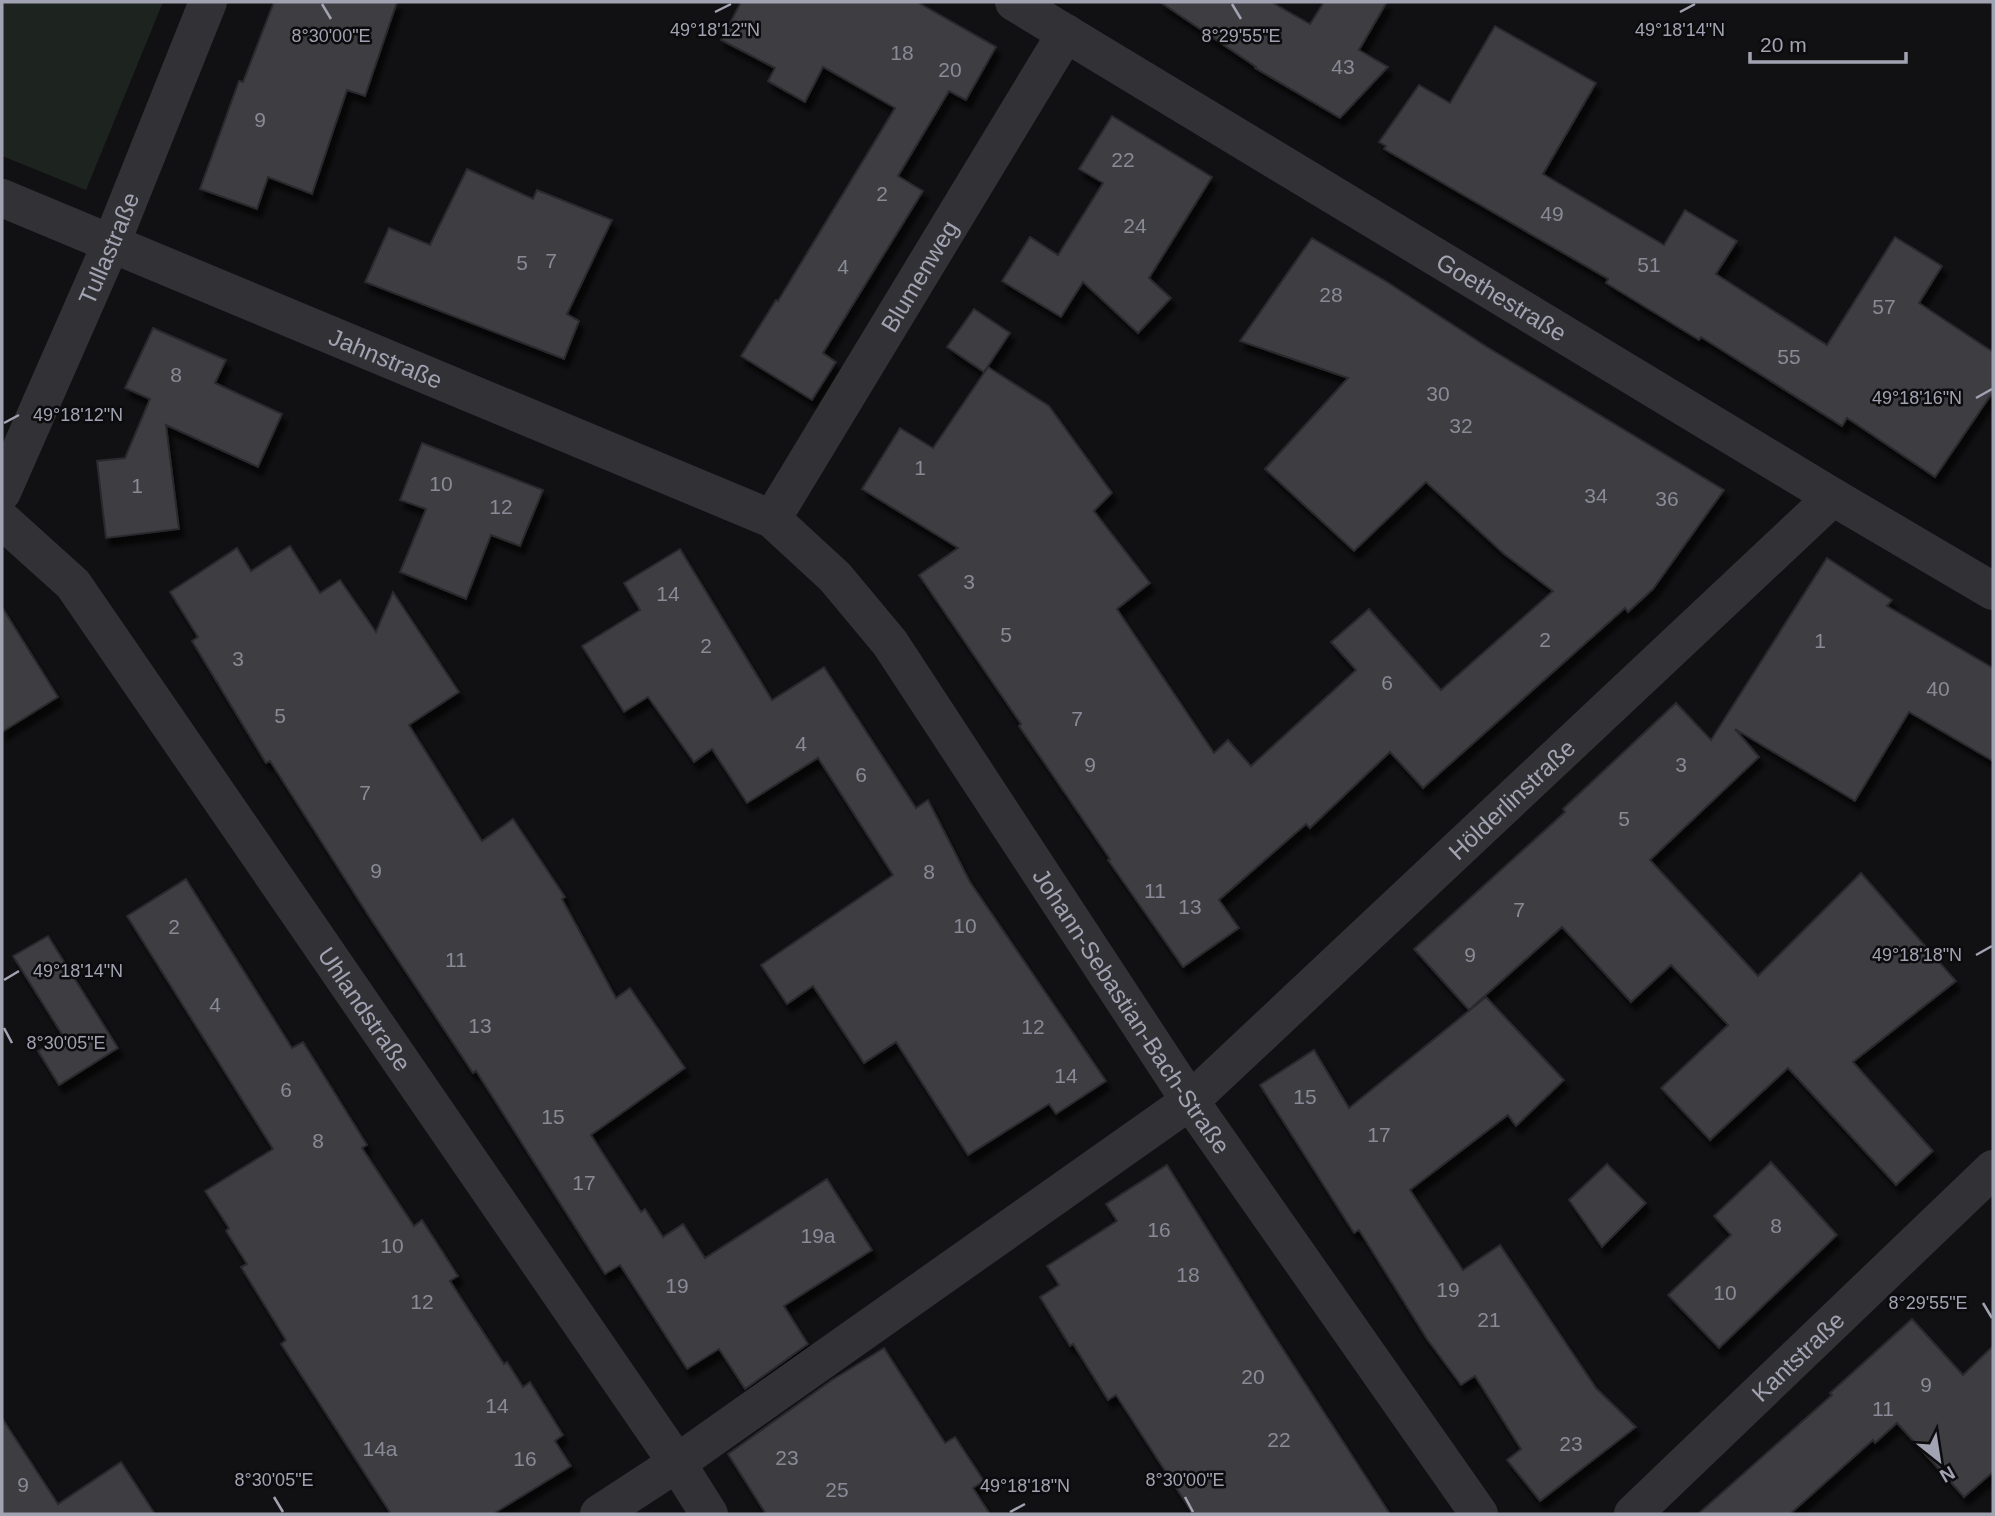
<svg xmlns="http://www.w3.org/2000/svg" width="1995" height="1516" font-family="Arial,sans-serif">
	<defs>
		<filter id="shadow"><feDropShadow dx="4.5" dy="8" stdDeviation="2" flood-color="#0009"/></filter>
	</defs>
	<rect width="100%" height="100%" fill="#111012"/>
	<path fill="#1d241f" d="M2 2H163L86 190 2 156Z"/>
	<g fill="#3d3d42" stroke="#2b2a2e" stroke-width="2" filter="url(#shadow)">
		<path d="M274 2H397L365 96 347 90 312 194 268 177 257 209 200 189 239 81 243 82Z"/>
		<path d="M741 2H917L996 47 966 100 949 91 898 176 923 191 823 353 836 362 812 400 741 356 776 300 778 301 895 108 823 67 805 102 768 81 775 68 721 40Z"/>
		<path d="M1160 2H1271L1310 24 1324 2H1387L1359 50 1388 67 1340 118 1255 68 1256 67Z"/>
		<path d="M1495 26 1596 83 1543 174 1664 245 1685 210 1737 241 1716 274 1827 345 1895 237 1942 266 1919 303 1993 352V392L1935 477 1847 418 1842 426 1701 337 1699 340 1606 283 1608 279 1384 149 1386 146 1379 142 1419 85 1450 103Z"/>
		<path d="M1112 116 1212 177 1149 278 1171 298 1138 333 1083 282 1061 317 1002 281 1030 237 1058 255 1103 183 1079 169Z"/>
		<path d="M467 169 533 199 537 190 612 220 567 314 579 321 564 359 365 282 389 228 430 245Z"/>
		<path d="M1312 238 1387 282 1487 347 1724 490 1653 589 1628 612 1625 608 1423 788 1390 752 1310 828 1306 824 1219 900 1239 928 1183 967 1108 860 1110 859 1019 726 1021 724 919 575 958 548 862 489 900 428 933 448 988 367 1049 406 1112 493 1094 511 1150 583 1117 609 1214 753 1228 740 1251 766 1356 670 1331 642 1369 609 1441 690 1553 591 1504 554 1426 482 1354 551 1265 469 1348 378 1240 341Z"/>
		<path d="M974 309 1010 333 984 372 947 347Z"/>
		<path d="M153 328 226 360 215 383 282 414 258 467 166 425 179 529 106 538 97 461 125 458 150 399 125 388Z"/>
		<path d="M422 443 543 490 520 546 491 535 466 599 400 572 426 509 400 500Z"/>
		<path d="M290 546 320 593 340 580 376 632 393 592 459 692 409 725 482 841 513 819 565 897 562 899 616 998 630 988 685 1068 591 1135 641 1212 645 1209 663 1237 683 1224 705 1258 827 1179 872 1250 784 1306 808 1344 745 1389 719 1349 687 1369 620 1265 605 1274 476 1071 473 1073 370 918 270 761 266 763 192 641 198 637 170 592 237 548 251 571Z"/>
		<path d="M680 549 772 700 824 667 916 808 928 800 970 882 1106 1081 1056 1114 1049 1104 968 1155 896 1042 864 1063 813 986 787 1004 761 965 893 875 818 758 747 803 712 749 694 762 648 697 624 712 582 646 640 610 624 583Z"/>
		<path d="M1827 558 1892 600 1887 606 1993 668V761L1909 712 1855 801 1735 729 1759 757 1650 860 1758 976 1861 873 1956 981 1853 1062 1933 1151 1896 1185 1788 1068 1710 1140 1661 1088 1728 1025 1671 965 1631 1002 1562 927 1469 1010 1414 949 1565 812 1563 809 1676 703 1711 740Z"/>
		<path d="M2 607 58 697 2 732Z"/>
		<path d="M186 879 292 1048 303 1042 367 1145 362 1148 414 1226 422 1220 458 1276 450 1281 504 1364 507 1362 523 1387 530 1382 563 1435 555 1441 571 1466 493 1514H391L281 1344 286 1340 241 1267 247 1264 226 1231 229 1228 205 1191 273 1149 127 916Z"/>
		<path d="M48 936 118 1048 59 1085 38 1051 63 1036 13 956Z"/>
		<path d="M1486 997 1564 1080 1516 1126 1508 1115 1410 1190 1463 1270 1500 1245 1596 1388 1636 1427 1540 1501 1507 1460 1521 1449 1475 1376 1461 1385 1427 1339 1359 1230 1354 1233 1260 1085 1314 1050 1349 1108Z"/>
		<path d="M1771 1162 1837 1235 1719 1348 1668 1295 1731 1235 1714 1216Z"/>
		<path d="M1607 1164 1646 1203 1602 1247 1569 1200Z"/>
		<path d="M1167 1165 1268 1326 1390 1514H1193L1116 1395 1108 1400 1073 1344 1070 1346 1040 1297 1059 1285 1047 1266 1117 1221 1106 1204Z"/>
		<path d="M1912 1319 1963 1375 1993 1346V1472L1964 1497 1897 1423 1875 1443 1873 1440 1790 1514H1698L1832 1395 1830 1393Z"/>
		<path d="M884 1348 945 1443 955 1437 984 1481 973 1488 990 1514H766L728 1454 832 1380Z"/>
		<path d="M2 1418 58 1504 121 1462 155 1514H2Z"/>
	</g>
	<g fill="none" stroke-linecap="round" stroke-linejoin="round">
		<g stroke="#323236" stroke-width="38">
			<path id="s1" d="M1014 2 1833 497 1993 591"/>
			<path id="s2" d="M2 198 772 519 835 577 890 643 1190 1101 1479 1514"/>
			<path id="s3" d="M2 492 111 244 208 2"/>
			<path id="s4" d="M772 519 1066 33"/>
			<path id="s5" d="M2 520 73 584 677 1463 709 1514"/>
			<path id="s6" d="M599 1514 677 1463 1190 1101 1833 497"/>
			<path id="s7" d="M1633 1514 1993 1169"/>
		</g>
	</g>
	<path fill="none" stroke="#a2a3b2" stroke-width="2.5" d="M322 4 331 19M1232 4 1241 19M715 12 731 4M1680 12 1695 4M1976 398 1992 389M4 423 19 415M1976 955 1992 946M4 980 19 971M4 1028 12 1043M1983 1303 1992 1318M274 1497 283 1512M1185 1497 1193 1512M1010 1512 1025 1504"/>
	<g text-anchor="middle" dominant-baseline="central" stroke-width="5" stroke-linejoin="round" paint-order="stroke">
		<g font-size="21" fill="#898a96">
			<text x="902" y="52">18</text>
			<text x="1343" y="66">43</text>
			<text x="950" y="69">20</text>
			<text x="260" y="119">9</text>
			<text x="1123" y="159">22</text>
			<text x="882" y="193">2</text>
			<text x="1552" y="213">49</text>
			<text x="1135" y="225">24</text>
			<text x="551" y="260">7</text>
			<text x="522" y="262">5</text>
			<text x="1649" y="264">51</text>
			<text x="843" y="266">4</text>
			<text x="1331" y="294">28</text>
			<text x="1884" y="306">57</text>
			<text x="1789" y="356">55</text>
			<text x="176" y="374">8</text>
			<text x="1438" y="393">30</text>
			<text x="1461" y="425">32</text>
			<text x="920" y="467">1</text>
			<text x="441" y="483">10</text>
			<text x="137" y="485">1</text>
			<text x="1596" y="495">34</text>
			<text x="1667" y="498">36</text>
			<text x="501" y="506">12</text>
			<text x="969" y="581">3</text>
			<text x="668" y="593">14</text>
			<text x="1006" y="634">5</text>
			<text x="1545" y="639">2</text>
			<text x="1820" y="640">1</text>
			<text x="706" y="645">2</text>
			<text x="238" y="658">3</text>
			<text x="1387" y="682">6</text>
			<text x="1938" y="688">40</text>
			<text x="280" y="715">5</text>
			<text x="1077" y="718">7</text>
			<text x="801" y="743">4</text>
			<text x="1090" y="764">9</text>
			<text x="1681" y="764">3</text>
			<text x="861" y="774">6</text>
			<text x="365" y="792">7</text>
			<text x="1624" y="818">5</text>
			<text x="376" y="870">9</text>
			<text x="929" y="871">8</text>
			<text x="1155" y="890">11</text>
			<text x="1190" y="906">13</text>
			<text x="1519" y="909">7</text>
			<text x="965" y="925">10</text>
			<text x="174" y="926">2</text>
			<text x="1470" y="954">9</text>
			<text x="456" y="959">11</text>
			<text x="215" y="1004">4</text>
			<text x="480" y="1025">13</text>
			<text x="1033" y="1026">12</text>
			<text x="1066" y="1075">14</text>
			<text x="286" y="1089">6</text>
			<text x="1305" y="1096">15</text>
			<text x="553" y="1116">15</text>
			<text x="1379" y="1134">17</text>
			<text x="318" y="1140">8</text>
			<text x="584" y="1182">17</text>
			<text x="1776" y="1225">8</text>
			<text x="1159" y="1229">16</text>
			<text x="818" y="1235">19a</text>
			<text x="392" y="1245">10</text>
			<text x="1188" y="1274">18</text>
			<text x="677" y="1285">19</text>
			<text x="1448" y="1289">19</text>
			<text x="1725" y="1292">10</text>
			<text x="422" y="1301">12</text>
			<text x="1489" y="1319">21</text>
			<text x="1253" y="1376">20</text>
			<text x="1926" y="1384">9</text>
			<text x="497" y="1405">14</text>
			<text x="1883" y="1408">11</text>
			<text x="1279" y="1439">22</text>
			<text x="1571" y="1443">23</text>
			<text x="380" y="1448">14a</text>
			<text x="787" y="1457">23</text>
			<text x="525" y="1458">16</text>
			<text x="23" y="1484">9</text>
			<text x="837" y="1489">25</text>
		</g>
		<g font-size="24" fill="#a2a3b2" stroke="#0c0b0d">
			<text stroke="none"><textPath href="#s3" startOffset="266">Tullastraße</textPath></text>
			<text stroke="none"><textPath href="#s4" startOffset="284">Blumenweg</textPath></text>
			<text stroke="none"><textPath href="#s1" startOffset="570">Goethestraße</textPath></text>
			<text stroke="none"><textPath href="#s2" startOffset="416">Jahnstraße</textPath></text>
			<text stroke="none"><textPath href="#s6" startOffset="1162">Hölderlinstraße</textPath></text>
			<text stroke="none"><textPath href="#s5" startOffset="611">Uhlandstraße</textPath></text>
			<text stroke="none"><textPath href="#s2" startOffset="1446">Johann-Sebastian-Bach-Straße</textPath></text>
			<text stroke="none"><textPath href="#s7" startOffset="228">Kantstraße</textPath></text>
		</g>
	</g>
	<g font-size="18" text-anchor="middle" fill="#a2a3b2" stroke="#0c0b0d" stroke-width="5" stroke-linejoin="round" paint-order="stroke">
		<text x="715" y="36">49°18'12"N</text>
		<text x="1680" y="36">49°18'14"N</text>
		<text x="331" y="42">8°30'00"E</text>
		<text x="1241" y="42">8°29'55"E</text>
		<text x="1917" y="404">49°18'16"N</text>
		<text x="78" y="421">49°18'12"N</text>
		<text x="1917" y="961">49°18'18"N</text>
		<text x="78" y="977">49°18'14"N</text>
		<text x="66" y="1049">8°30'05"E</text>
		<text x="1928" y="1309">8°29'55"E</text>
		<text x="274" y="1486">8°30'05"E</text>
		<text x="1185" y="1486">8°30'00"E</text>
		<text x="1025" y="1492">49°18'18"N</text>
	</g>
	<rect width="1995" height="1516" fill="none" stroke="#a2a3b2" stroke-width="7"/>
	<g transform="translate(1939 1460) rotate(150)" stroke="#0c0b0d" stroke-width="5" paint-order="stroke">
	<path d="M0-5L12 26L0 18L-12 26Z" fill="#a2a3b2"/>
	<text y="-10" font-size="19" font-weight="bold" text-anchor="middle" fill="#a2a3b2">N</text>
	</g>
	<path d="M1750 52v10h156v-10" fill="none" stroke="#a2a3b2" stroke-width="3.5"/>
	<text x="1760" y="52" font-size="21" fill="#a2a3b2" stroke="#0c0b0d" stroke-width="5" paint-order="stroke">20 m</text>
</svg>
